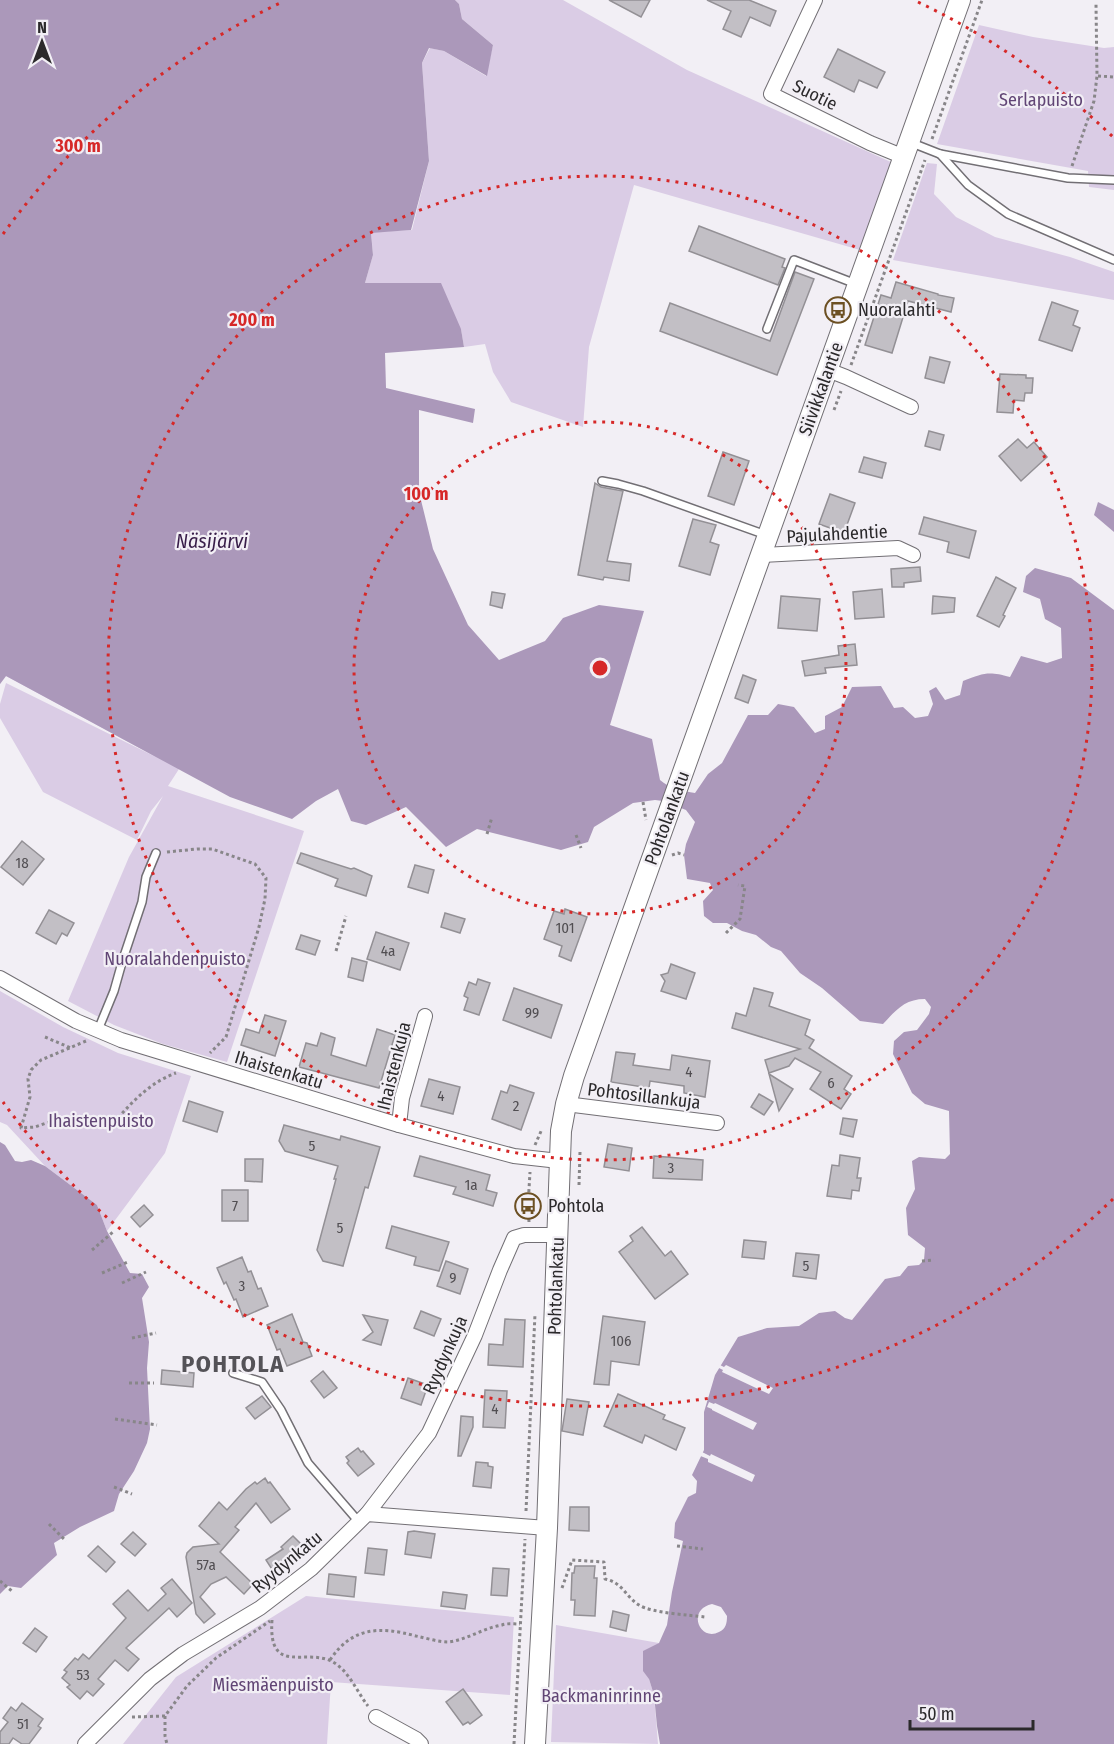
<svg xmlns="http://www.w3.org/2000/svg" width="1114" height="1744" font-family="'Fira Sans Condensed',sans-serif">
	<rect width="100%" height="100%" fill="#f2eff5"/>
	<g fill="#dacce5">
		<path d="M455 0H563L687 70 893 163 860 250 634 185 589 347 583 427 511 402 493 372 485 344 464 347 461 329 365 283 373 255 371 232 412 230 429 161 422 63 430 48 444 51 486 76 493 45 462 19 459 4Z"/>
		<path d="M979 25 1033 37 1104 48 1114 47V190L1089 187 1088 171 937 144Z"/>
		<path d="M927 163 937 164 934 194 956 217 995 237 1070 257 1114 272V300L893 260Z"/>
		<path d="M0 552 179 769 168 786 304 831 227 1062 163 1044 114 1025 68 1001 129 857 163 796 151 811 137 840 43 792 0 718V704L6 683 156 757 6 676 0 684Z"/>
		<path d="M0 991 63 1027 118 1053 191 1076 165 1153 107 1231 97 1205 45 1166 7 1125 0 1122Z"/>
		<path d="M306 1596 514 1617 510 1695 331 1682 327 1744H123L176 1677Z"/>
		<path d="M556 1625 659 1643 649 1679 654 1695 658 1744 551 1742Z"/>
	</g>
	<g fill="#ab98ba" fill-rule="evenodd">
		<path d="M0 0H455L459 4 462 19 493 45 487 76 444 51 429 48 422 63 429 161 411 230 371 233 373 255 365 283H441L461 329 464 347 385 353 386 388 475 409 473 423 419 410V492L433 549 468 625 499 660 545 641 563 618 599 605 644 611 610 725 652 739 660 780C669 788 683 791 695 793L708 774 722 763 748 715H768L778 704 794 707 815 733 825 729V716L842 707 852 687 881 686 894 708 903 707 915 718 928 716 933 704 929 691 936 687 945 700 960 695 963 681C984 673 988 671 1010 677L1021 656 1047 663 1062 658 1061 628 1045 619 1040 599 1023 592 1026 576 1035 568 1071 578 1114 610V1744H660L657 1726 654 1695 649 1679 643 1671V1651L659 1643 667 1625 672 1592 683 1541 674 1538 675 1523 688 1497 696 1493 697 1481 692 1475 704 1450V1412L715 1375 738 1337 767 1328 799 1326 819 1313 835 1311 845 1318 852 1320 885 1279 900 1276 908 1266 919 1265 924 1260 925 1248 908 1235 906 1208 915 1189 912 1161 919 1157 945 1159 950 1154 949 1111 925 1104 912 1093 893 1054 894 1041 904 1032 917 1030 929 1014 931 1007 925 999C905 999 896 1010 883 1024L860 1021 822 988 800 973 781 951 771 947 756 935 742 931 727 923H713L704 916 703 901 713 890 710 883 687 879 684 855 686 844 695 822 686 810 663 801 655 800 633 803 594 827 588 842 561 850 477 829 446 847 406 807 366 825 351 821 338 789 316 801 292 819 230 797 6 676 0 684ZM712 1604 721 1607 727 1616C727 1623 726 1629 719 1632 700 1642 686 1610 712 1604Z"/>
		<path d="M1098 502 1114 510V532L1094 515Z"/>
		<path d="M0 1142 5 1145 15 1161 22 1162 31 1160 45 1166 97 1205 107 1231 130 1273 142 1274 149 1287 142 1298 149 1342 147 1368 150 1429 147 1443 134 1471 119 1494 114 1511 80 1527 54 1543 57 1555 21 1588 8 1586 0 1594Z"/>
	</g>
	<g fill="#f2eff5">
		<path d="M718 1364 724 1367 726 1365 773 1388 769 1394 722 1372 723 1370 717 1367Z"/>
		<path d="M709 1402 714 1404 715 1403 757 1423 753 1430 712 1410V1409L707 1407Z"/>
		<path d="M700 1451 710 1456 711 1454 755 1475 752 1482 708 1462V1459L698 1455Z"/>
	</g>
	<g fill="#c2bfc5" stroke="#939095" stroke-width="1.5">
		<path d="M609 0H650L641 17Z"/>
		<path d="M707 0H749L776 11 770 26 750 17 741 37 723 29 731 11Z"/>
		<path d="M838 49 885 72 877 88 859 80 854 92 824 77Z"/>
		<path d="M699 226 785 259 782 267 785 268 778 285 689 251Z"/>
		<path d="M795 272 814 279 777 375 660 331 670 303 770 341Z"/>
		<path d="M896 282 938 294V295L954 298 951 312 908 301 892 353 865 345 881 295 891 298Z"/>
		<path d="M1052 302 1078 311 1073 325 1080 328 1072 351 1039 340Z"/>
		<path d="M930 357 950 362 944 383 925 378Z"/>
		<path d="M1000 374 1026 375V378H1033L1032 393H1025L1024 401 1014 400 1013 413 997 412Z"/>
		<path d="M929 431 944 435 940 450 925 446Z"/>
		<path d="M1018 439 1027 448 1034 442 1047 457 1021 481 999 456Z"/>
		<path d="M723 452 749 461 734 505 708 496Z"/>
		<path d="M864 457 886 463 882 478 859 472Z"/>
		<path d="M595 483 601 487 623 491 607 561 631 564 629 581 604 577 603 580 578 575Z"/>
		<path d="M830 494 855 503 844 533 819 524Z"/>
		<path d="M924 517 976 531 969 558 947 552 949 542 919 534Z"/>
		<path d="M693 519 716 525 710 542 719 545 710 575 679 566Z"/>
		<path d="M920 567 921 581 904 583V587H892L891 569Z"/>
		<path d="M996 577 1016 588 1003 615 1005 616 999 627 977 616Z"/>
		<path d="M882 589 884 617 855 619 853 592Z"/>
		<path d="M492 592 505 594 502 608 490 605Z"/>
		<path d="M781 596 820 599 817 631 778 628Z"/>
		<path d="M933 596 955 598 954 612 932 614Z"/>
		<path d="M855 644 857 665 825 668 826 673 805 676 802 661 839 655 838 646Z"/>
		<path d="M743 675 756 680 748 703 735 698Z"/>
		<path d="M22 841 44 859 23 885 1 867Z"/>
		<path d="M301 853 351 869 354 868 372 876 366 896 335 886 338 879 297 863Z"/>
		<path d="M415 865 434 870 428 893 408 887Z"/>
		<path d="M565 909 587 917 571 961 559 956 562 946 544 939 554 911 564 914Z"/>
		<path d="M49 910 74 923 67 936 62 933 56 944 36 933Z"/>
		<path d="M445 913 465 919 460 933 441 927Z"/>
		<path d="M376 932 409 943 400 970 367 959Z"/>
		<path d="M301 935 320 941 315 955 296 949Z"/>
		<path d="M352 958 367 962 363 981 348 977Z"/>
		<path d="M671 964 695 973 686 999 661 991 665 981 661 975 668 973Z"/>
		<path d="M478 979 490 983 479 1015 464 1010 468 998 464 996 469 982 476 985Z"/>
		<path d="M514 988 562 1005 551 1038 503 1020Z"/>
		<path d="M754 988 773 993 769 1006 810 1020 805 1035 814 1040 809 1048 852 1076 844 1089 851 1094 841 1109 810 1089 821 1072 795 1058 789 1066 769 1073 765 1060 800 1049 732 1028 736 1013 746 1016Z"/>
		<path d="M265 1015 286 1021 275 1056 241 1045 246 1029 259 1033Z"/>
		<path d="M377 1029 395 1035 379 1088 299 1067 306 1043 317 1046 321 1033 335 1038 331 1055 366 1066Z"/>
		<path d="M616 1052 635 1054 633 1065 670 1070 672 1055 710 1061 705 1097 684 1093V1086L650 1081 649 1088 611 1082Z"/>
		<path d="M769 1074 793 1089 779 1111Z"/>
		<path d="M429 1079 460 1087 453 1114 421 1106Z"/>
		<path d="M510 1085 534 1093 521 1130 492 1119 501 1091 507 1093Z"/>
		<path d="M759 1094 773 1102 764 1115 751 1107Z"/>
		<path d="M189 1101 223 1112 217 1132 183 1121Z"/>
		<path d="M843 1118 857 1120 853 1137 840 1134Z"/>
		<path d="M284 1125 340 1140 341 1136 380 1147 368 1188 365 1187 343 1266 323 1261 317 1250 336 1179H334L338 1166 285 1151 279 1141Z"/>
		<path d="M608 1144 632 1148 629 1171 604 1167Z"/>
		<path d="M840 1155 860 1158 857 1178H861L859 1191 852 1190 851 1199 827 1196 832 1165 839 1166Z"/>
		<path d="M420 1156 490 1175 486 1190 497 1193 493 1206 453 1194 456 1187 414 1176Z"/>
		<path d="M654 1156 703 1160 702 1180 653 1178Z"/>
		<path d="M245 1159H263L262 1182 245 1181Z"/>
		<rect x="222" y="1190" width="26" height="31"/>
		<path d="M144 1205 153 1215 140 1227 131 1217Z"/>
		<path d="M392 1226 449 1242 439 1271 414 1265 416 1257 386 1248Z"/>
		<path d="M642 1227 665 1256 671 1251 688 1274 655 1299 619 1252 633 1241 630 1236Z"/>
		<path d="M744 1240 766 1242 764 1259 742 1257Z"/>
		<path d="M796 1253 819 1255 816 1279 793 1276Z"/>
		<path d="M242 1257 248 1272 251 1271 258 1289 261 1288 268 1306 243 1317 236 1299 234 1300 226 1282 224 1284 217 1268Z"/>
		<path d="M446 1261 468 1269 460 1294 437 1286Z"/>
		<path d="M421 1311 441 1319 434 1336 414 1328Z"/>
		<path d="M292 1314 303 1342 307 1343 312 1356 287 1366 280 1349 277 1350 267 1325Z"/>
		<path d="M363 1315 388 1320 381 1345 363 1340 373 1332Z"/>
		<path d="M603 1316 645 1322 639 1365 611 1361 609 1385 594 1384Z"/>
		<path d="M505 1319 525 1320 523 1367 488 1365 489 1344 503 1345Z"/>
		<path d="M162 1370 194 1373 193 1387 161 1384Z"/>
		<path d="M323 1371 337 1388 324 1398 311 1381Z"/>
		<path d="M408 1378 428 1385 421 1405 401 1398Z"/>
		<path d="M485 1390 507 1391 505 1428 483 1427Z"/>
		<path d="M618 1394 665 1415 663 1419 685 1428 676 1450 645 1435 642 1443 604 1426Z"/>
		<path d="M262 1396 271 1407 255 1419 246 1408Z"/>
		<path d="M567 1399 589 1402 583 1435 562 1431Z"/>
		<path d="M461 1416 473 1417V1427L461 1456H458Z"/>
		<path d="M358 1448 361 1452 363 1451 374 1464 358 1476 347 1463 349 1461 346 1457Z"/>
		<path d="M476 1462 488 1463V1466L493 1467 491 1488 473 1486Z"/>
		<path d="M265 1478 268 1483 270 1482 290 1509 271 1523 256 1503 235 1527 239 1530 220 1552 253 1584 244 1594 226 1577 211 1584 200 1597 215 1614 204 1623 196 1614 186 1557 187 1553 193 1547 219 1544 199 1526 219 1502 227 1510 246 1489 255 1482 257 1484Z"/>
		<path d="M570 1507H589V1531L569 1530Z"/>
		<path d="M414 1531 435 1534 431 1558 405 1554 408 1532Z"/>
		<path d="M133 1532 146 1544 135 1556 121 1544Z"/>
		<path d="M293 1536 305 1548 286 1567 275 1574 266 1560 283 1549 281 1547Z"/>
		<path d="M98 1546 115 1562 106 1572 88 1556Z"/>
		<path d="M368 1548 387 1550 384 1575 365 1573Z"/>
		<path d="M575 1566H595L594 1578H597L595 1616 574 1615 575 1600H571L572 1573H574Z"/>
		<path d="M493 1568 509 1569 507 1596 491 1595Z"/>
		<path d="M329 1574 356 1577 354 1597 327 1594Z"/>
		<path d="M172 1579 192 1603 177 1617 169 1608 126 1648 139 1659 128 1671 115 1660 98 1679 104 1684 93 1696 87 1691 80 1699 67 1687 70 1685 62 1678 67 1672 64 1670 75 1658 78 1660 83 1654 89 1659 126 1618 113 1604 128 1590 148 1611 166 1594 161 1588Z"/>
		<path d="M443 1592 467 1595 465 1609 441 1606Z"/>
		<path d="M613 1611 629 1615 626 1631 610 1627Z"/>
		<path d="M35 1628 47 1637 36 1652 23 1643Z"/>
		<path d="M463 1689 482 1715 470 1724 468 1722 463 1725 446 1702Z"/>
		<path d="M22 1703 43 1719 38 1726 41 1728 29 1744H22L13 1738 9 1744H0V1732L8 1722 3 1718 11 1707 16 1711Z"/>
	</g>
	<g fill="none" stroke-linecap="round" stroke-linejoin="round">
		<g stroke="#726f74" stroke-width="10">
			<g id="service">
				<path d="M912 143 940 154 968 185 1008 214 1114 260"/>
				<path d="M940 154 1068 178 1114 180"/>
				<path d="M767 329 794 260 856 284"/>
				<path d="M602 481 618 484 643 491 766 535"/>
				<path d="M98 1030 114 991 123 959 142 902 146 877 156 853"/>
				<path d="M233 1373 262 1382 281 1410 308 1463 359 1522"/>
			</g>
		</g>
		<g stroke="#726f74" stroke-width="16">
			<g id="minor">
				<path d="M815 0 771 94 870 143 904 157"/>
				<path d="M828 370 846 377 911 407"/>
				<path d="M761 555 898 548 913 555"/>
				<path d="M0 978 76 1021 121 1040 399 1125 514 1156 559 1161"/>
				<path d="M566 1104 717 1123"/>
				<path d="M399 1125 402 1098 425 1016"/>
				<path d="M367 1514 429 1433 475 1335 500 1270 514 1238 524 1235H557"/>
				<path d="M376 1717 416 1739 421 1744"/>
				<path d="M85 1744 150 1679 183 1654 260 1608 311 1569 367 1514 547 1528"/>
			</g>
		</g>
		<g stroke="#726f74" stroke-width="22">
			<path id="secondary" d="M535 1744 547 1528 561 1131 566 1104 574 1076 960 0"/>
		</g>
		<g stroke="#888689" stroke-width="3" stroke-dasharray="3 3" stroke-linecap="butt">
			<path d="M1098 76 1114 77"/>
			<path d="M932 139 982 0"/>
			<path d="M1072 166 1094 101 1097 76 1096 4"/>
			<path d="M851 365 925 160"/>
			<path d="M834 410 841 391"/>
			<path d="M643 802 646 820"/>
			<path d="M487 834 492 817"/>
			<path d="M576 835 581 848"/>
			<path d="M167 852 197 849H212L255 864 266 878 265 899 259 927 226 1037 210 1053"/>
			<path d="M672 855 678 853 684 855"/>
			<path d="M726 933 740 919 745 886 738 885"/>
			<path d="M336 951 346 916"/>
			<path d="M45 1037 71 1048"/>
			<path d="M86 1041 41 1060 31 1070 28 1079 30 1097 21 1128 35 1127 52 1121 116 1120C134 1100 151 1082 176 1073"/>
			<path d="M535 1145 542 1129"/>
			<path d="M579 1185 580 1152"/>
			<path d="M529 1222 528 1206 530 1172"/>
			<path d="M92 1250 113 1232"/>
			<path d="M922 1261 934 1260"/>
			<path d="M102 1273 128 1262"/>
			<path d="M122 1283 146 1272"/>
			<path d="M132 1338 156 1333"/>
			<path d="M129 1383H154"/>
			<path d="M115 1419 157 1425"/>
			<path d="M114 1487 132 1494"/>
			<path d="M526 1511 535 1314"/>
			<path d="M49 1524 66 1541"/>
			<path d="M677 1546 703 1549"/>
			<path d="M0 1581 13 1592"/>
			<path d="M562 1588 572 1560 604 1562 605 1579C622 1582 626 1597 639 1605 651 1613 690 1615 705 1617"/>
			<path d="M272 1620C268 1677 306 1647 333 1662 349 1671 357 1692 368 1706"/>
			<path d="M330 1660C352 1627 379 1626 416 1636 426 1638 438 1642 448 1642 467 1640 483 1628 502 1625 507 1623 514 1624 520 1624"/>
			<path d="M165 1716V1736L167 1744"/>
			<path d="M132 1717 165 1716 187 1686 216 1658 270 1621"/>
			<path d="M514 1744 525 1539"/>
		</g>
		<use href="#service" stroke="#fff" stroke-width="7"/>
		<use href="#minor" stroke="#fff" stroke-width="14"/>
		<use href="#secondary" stroke="#fff" stroke-width="20"/>
	</g>
	<g fill="none" stroke="#d62828" stroke-width="3" stroke-dasharray="3 6">
		<circle cx="600" cy="668" r="246"/>
		<circle cx="600" cy="668" r="492"/>
		<path d="M1113 1199A738 738 0 0 1 3 1102M3 234A738 738 0 0 1 282 2M918 2A738 738 0 0 1 1113 137"/>
	</g>
	<defs>
		<g id="bus-ring" transform="scale(1.35)"><circle r="9.5" fill="#f2eff5" stroke="#6c5023" stroke-width="1.5"/><path d="M-5-6H5V4H4V6H2V4H-2V6H-4V4H-5ZM-3.5-4V0h7V-4ZM-3.5 1.2v1.5H-2V1.2ZM2 1.2v1.5H3.5V1.2Z" fill="#6c5023"/></g>
	</defs>
	<g fill-rule="evenodd">
		<use href="#bus-ring" x="838" y="310"/>
		<use href="#bus-ring" x="528" y="1206"/>
	</g>
	<g text-anchor="middle" dominant-baseline="central" stroke-width="4.5" stroke-linejoin="round" paint-order="stroke">
		<g font-size="15" fill="#514e52">
			<text x="22" y="863">18</text>
			<text x="565" y="928">101</text>
			<text x="388" y="951">4a</text>
			<text x="532" y="1013">99</text>
			<text x="689" y="1072">4</text>
			<text x="831" y="1083">6</text>
			<text x="441" y="1096">4</text>
			<text x="516" y="1106">2</text>
			<text x="312" y="1146">5</text>
			<text x="671" y="1168">3</text>
			<text x="471" y="1185">1a</text>
			<text x="235" y="1206">7</text>
			<text x="340" y="1228">5</text>
			<text x="806" y="1266">5</text>
			<text x="453" y="1278">9</text>
			<text x="242" y="1286">3</text>
			<text x="621" y="1341">106</text>
			<text x="495" y="1409">4</text>
			<text x="206" y="1565">57a</text>
			<text x="83" y="1675">53</text>
			<text x="23" y="1724">51</text>
		</g>
		<g font-size="18" fill="#2b292b" stroke="#f2eff5">
			<text transform="translate(815 95) rotate(26)">Suotie</text>
			<text transform="translate(821 389) rotate(-70)">Siivikkalantie</text>
			<text transform="translate(837 534) rotate(-3)">Pajulahdentie</text>
			<text transform="translate(667 818) rotate(-70)">Pohtolankatu</text>
			<text transform="translate(394 1066) rotate(-76)">Ihaistenkuja</text>
			<text transform="translate(279 1070) rotate(17)">Ihaistenkatu</text>
			<text transform="translate(644 1096) rotate(7)">Pohtosillankuja</text>
			<text transform="translate(556 1286) rotate(-88)">Pohtolankatu</text>
			<text transform="translate(445 1355) rotate(-66)">Ryydynkuja</text>
			<text transform="translate(287 1562) rotate(-40)">Ryydynkatu</text>
		</g>
		<g font-size="18" fill="#614575" stroke="#f2eff5">
			<text x="1041" y="100">Serlapuisto</text>
			<text x="175" y="959">Nuoralahdenpuisto</text>
			<text x="101" y="1121">Ihaistenpuisto</text>
			<text x="273" y="1685">Miesmäenpuisto</text>
			<text x="601" y="1696">Backmaninrinne</text>
		</g>
		<g font-size="18" fill="#2b292b" stroke="#f2eff5" text-anchor="start">
			<text x="858" y="310">Nuoralahti</text>
			<text x="548" y="1206">Pohtola</text>
		</g>
		<g font-size="20" font-style="italic" fill="#381d49" stroke="#f2eff5">
			<text x="212" y="541">Näsijärvi</text>
		</g>
		<g font-size="24" font-weight="bold" letter-spacing="1.5" fill="#545257" stroke="#f2eff5">
			<text x="233" y="1364">POHTOLA</text>
		</g>
	</g>
	<circle cx="600" cy="668" r="9" fill="#d62828" stroke="#f2eff5" stroke-width="3"/>
	<g font-size="18" text-anchor="middle" font-weight="bold" fill="#d62828" stroke="#f2eff5" stroke-width="4.5" stroke-linejoin="round" paint-order="stroke">
		<text x="78" y="152">300 m</text>
		<text x="252" y="326">200 m</text>
		<text x="426" y="500">100 m</text>
	</g>
	<g transform="translate(42 42)" stroke="#f2eff5" stroke-width="4.5" paint-order="stroke">
	<path d="M0-4.5L10 22L0 15L-10 22Z" fill="#2b292b"/>
	<text y="-9" font-size="16" font-weight="bold" text-anchor="middle" fill="#2b292b">N</text>
	</g>
	<path d="M910 1720v9h123v-9" fill="none" stroke="#2b292b" stroke-width="3"/>
	<text x="919" y="1720" font-size="18" fill="#2b292b" stroke="#f2eff5" stroke-width="4.5" paint-order="stroke">50 m</text>
</svg>
